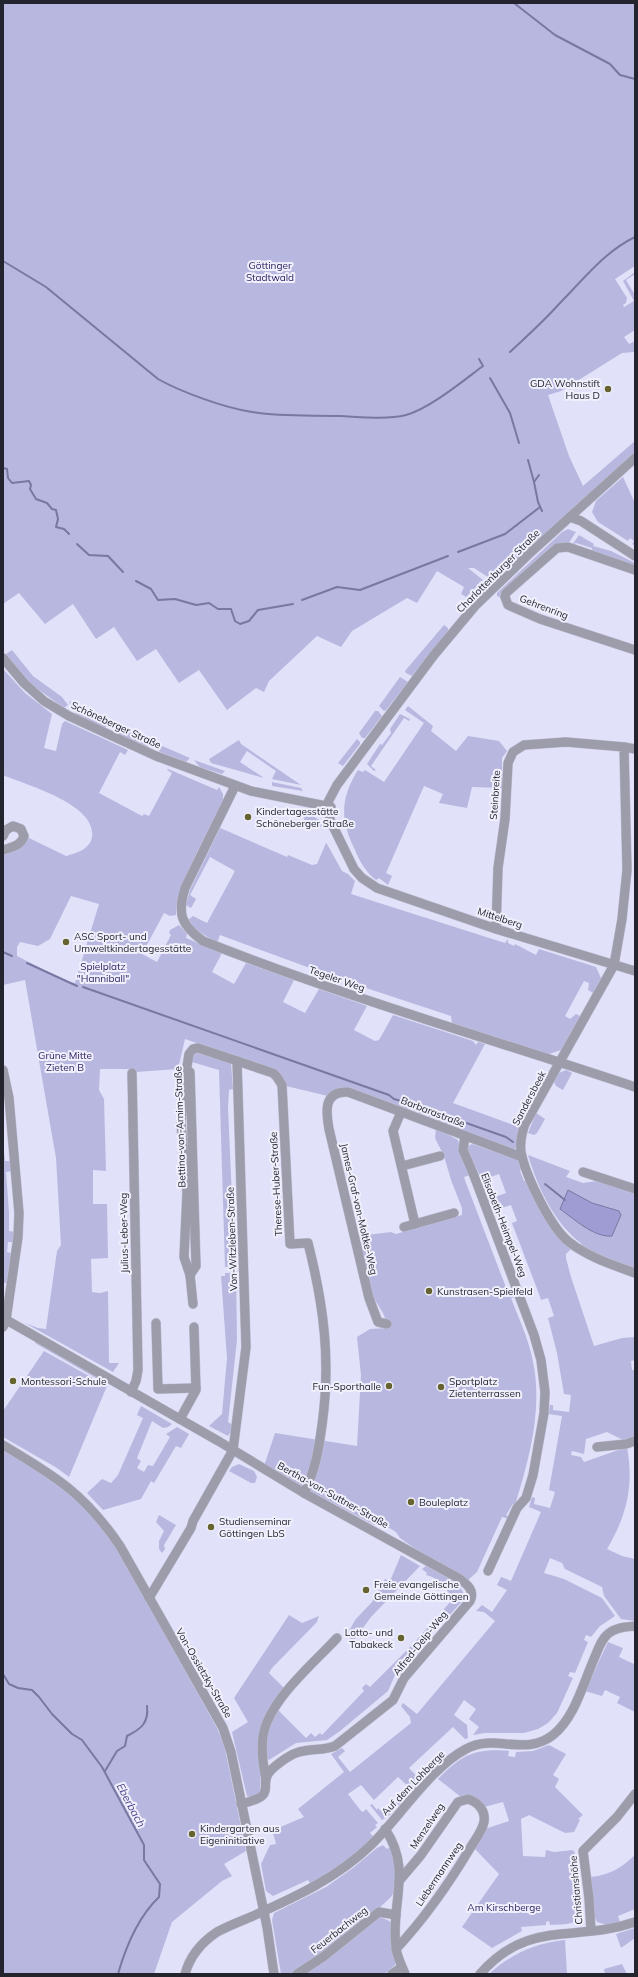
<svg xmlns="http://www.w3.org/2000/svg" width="638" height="1977" font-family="Mulish,sans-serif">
	<rect width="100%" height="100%" fill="#e1e1fa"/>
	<g fill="#b8b7df" fill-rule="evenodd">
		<path d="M3 3H635V266L615 279 627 298 626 303 623 305 624 307 634 301 623 281 635 272V274L626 280 635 295V330L624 337 629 344 635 341V354L634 352 622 353 561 391 548 395 569 456 583 486 635 441V452L494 581 474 568H468L483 580 466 597 461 594 464 587 437 571 417 603 407 598 352 631 341 647 317 636 269 681 264 692 256 688 227 710 199 670 179 683 156 649 137 661 114 627 96 639 73 604 45 624 19 593 3 604Z"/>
		<path d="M623 477 635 503V546L632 544 634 541 630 538 628 541 598 522 592 512 596 501Z"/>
		<path d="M568 529 576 532 568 544 502 598 497 596V593L562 532Z"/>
		<path d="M579 535 594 544 593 546 611 551 635 563V565L592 552V548L576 543 572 545Z"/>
		<path d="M485 582 488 586 475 600 472 601 469 599Z"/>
		<path d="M444 625 448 628V631L412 676 406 673 405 671Z"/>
		<path d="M12 650 33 676 62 697 68 705 64 708 31 684 6 654Z"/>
		<path d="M4 670 25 693 52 714 44 748 56 751 62 724 65 721 128 750 125 755 120 752 99 793 142 816 144 814 149 816 172 773 167 770 168 769 217 790 219 787 223 794V802C210 828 175 888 176 915L170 916 164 913 142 954 157 962 171 935 169 933 170 930 179 925 187 934 186 938 222 953 212 972 234 984 246 963 294 980 283 1002 305 1013 319 989 367 1006 354 1030 375 1041 379 1040 393 1015 473 1041 476 1045 478 1042 485 1044 453 1103 519 1127 516 1148 512 1150 446 1126 436 1119 347 1088 328 1096 286 1086 283 1078 277 1071 185 1039 178 1069 136 1072 135 1069H100L99 1090 104 1099 106 1171 93 1170V1204H107L108 1258 91 1259 92 1292 100 1293 108 1291 109 1363H119L113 1372 25 1323 38 1328 46 1329 57 1251 61 1245 56 1158 25 980 3 985V853L27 837 66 856C77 853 90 849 92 837 97 804 26 785 3 775ZM71 896 99 904 75 983 66 981 17 956V947L20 942 38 946 50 939Z"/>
		<path d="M400 677 408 682 386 710 384 711 379 706Z"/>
		<path d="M69 701 103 718 107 725 106 727 104 728 77 715Z"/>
		<path d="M408 706 433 726 431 731 456 751 468 736 499 741 507 751 502 758V788L472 787 467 808 439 803 443 794 424 786 386 873 392 876 388 885 379 878 376 880C366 872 360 862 355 850 340 820 340 799 358 770L363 772 365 770 384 782 424 723 405 710Z"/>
		<path d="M375 711H378L382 716 365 738H362L359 733Z"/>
		<path d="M400 714 410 719 409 721 404 718 371 766 376 770 374 771 367 764 380 744 382 745 391 733 390 729Z"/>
		<path d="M110 721 147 739 150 745 148 747 118 734Z"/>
		<path d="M357 739 360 742V744L343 766 338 763Z"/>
		<path d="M239 740 241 744 301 785 272 779 276 771 247 751 240 762 264 778 211 763 209 759Z"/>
		<path d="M153 742 190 758 186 762 160 752Z"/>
		<path d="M194 760 225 771 222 774 200 767Z"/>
		<path d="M272 782 301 788 303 791 272 786Z"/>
		<path d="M305 811 319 820 324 828 304 820Z"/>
		<path d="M220 828 287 857 288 855 312 865 317 864 326 843 327 844 342 871 348 874 355 881 351 894 505 943 508 939V943L514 946 515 944 536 955 539 949 596 967 601 978 593 993 588 990 589 983 584 981 565 1016 570 1019 576 1014 580 1016 561 1050 549 1054 452 1023 451 1016 348 982 220 935 217 943 195 929 188 920 193 916 207 923 235 871 210 857 190 895 196 899 191 908 186 905 190 890Z"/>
		<path d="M198 1052 231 1063 233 1089 229 1090 228 1108 235 1266 225 1267 219 1070 192 1062V1057Z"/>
		<path d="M566 1070 572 1073 563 1090 556 1086 554 1082 559 1073Z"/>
		<path d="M536 1113 545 1119 537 1133 534 1135 528 1133Z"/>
		<path d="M436 1128 458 1140 462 1156 470 1175 464 1177 466 1183 507 1290 513 1288 515 1290 509 1292 510 1295 516 1293 517 1296 511 1298C519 1319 529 1340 533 1362 543 1409 529 1460 515 1505L513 1504 506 1515 510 1517 509 1519 502 1517 477 1572 468 1580 417 1550 400 1538 396 1532 384 1525H374L264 1466 275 1433 357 1446 361 1375 357 1337 370 1329 387 1328C387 1314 377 1306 372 1294 366 1276 363 1255 359 1236L391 1232 396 1234 462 1215V1208L451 1180 444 1156 435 1138Z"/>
		<path d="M3 1143 5 1161H12V1171L6 1172 9 1212V1231L15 1232 14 1242H8L7 1252 11 1253 7 1283H3Z"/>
		<path d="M472 1144 518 1160 521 1169 520 1171 524 1181H526C538 1206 549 1230 571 1249L566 1254V1258L571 1277 594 1346 622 1338 635 1337V1360L631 1361 632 1370H635V1437L623 1440 607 1432 586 1439 584 1454 572 1451 571 1455 581 1457 584 1462 627 1447C634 1486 627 1515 607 1549L622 1556 635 1559V1621L621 1619 604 1596 602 1587 565 1569 562 1563 550 1558 544 1573 564 1579 602 1598 615 1616 600 1626 591 1637 586 1635 584 1640 588 1642 575 1673 570 1672 568 1676 573 1678 557 1713 548 1723 538 1729 524 1733H485L473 1735 479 1727 469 1719 476 1709 464 1700 454 1715 467 1725 468 1738 465 1739 453 1727 409 1768 421 1781 386 1819 385 1818 382 1820 370 1805 372 1804 377 1810 378 1808 382 1812 409 1787 398 1777 374 1800 361 1785 348 1794 361 1811 363 1812 366 1809 378 1823 375 1825 377 1827 370 1833 374 1837 347 1861 311 1885 308 1880 273 1896 266 1891 261 1864 270 1845 276 1844 274 1836 271 1831 304 1817 298 1809 344 1772 331 1754 342 1748 345 1751 338 1757 350 1772 411 1723 410 1717 401 1706 403 1703 417 1714 495 1621 484 1612 476 1611 482 1605 492 1612 507 1590 497 1585 501 1577 511 1581 541 1512 529 1507 532 1497 535 1498 534 1504 550 1508 555 1492 549 1490 562 1416 549 1414 550 1405H553V1410L569 1412 571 1395 564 1394 557 1353 548 1318 554 1316 548 1298 541 1300 539 1294 512 1223 517 1221 511 1205 493 1211 489 1199 506 1193 499 1174 482 1180 468 1150V1146Z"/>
		<path d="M528 1155 570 1171 566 1177 583 1183 597 1181 635 1192V1270L581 1246 582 1244C554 1223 538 1188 528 1155Z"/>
		<path d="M225 1273H236L237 1340 228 1422 234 1426 228 1436 209 1426 222 1414 227 1358 221 1276H225Z"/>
		<path d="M36 1341 107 1382 108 1385 35 1343Z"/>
		<path d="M44 1351 107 1386 69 1477 57 1468 3 1437V1411Z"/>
		<path d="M141 1406 172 1424 168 1427 163 1428 152 1421 137 1458 141 1461 137 1468 144 1472 148 1465 153 1466 170 1437 166 1434 177 1427 189 1434 181 1448 176 1446 154 1483 151 1481 141 1499 103 1510 87 1493 102 1479 111 1483 118 1475 143 1418 137 1415Z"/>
		<path d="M3 1450 48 1476 93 1516 116 1547 217 1728 224 1744 246 1851 224 1864 232 1876 222 1881 172 1922 154 1974H3Z"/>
		<path d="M239 1464 254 1471 257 1477 255 1483H251L229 1471 232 1467Z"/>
		<path d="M159 1515 176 1525 164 1545 165 1549 162 1553 159 1549V1541L164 1531 156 1522Z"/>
		<path d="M401 1555 420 1566 371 1617 354 1640H351L347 1635 355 1620 372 1602 385 1579 390 1581Z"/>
		<path d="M426 1566C438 1573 463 1582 465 1598L446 1619 441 1620 396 1673 388 1691 340 1731 327 1740 296 1743 269 1760 266 1755 261 1767 260 1790 259 1793 250 1797 247 1796 232 1732 248 1722 234 1698 289 1615 302 1623 319 1616 317 1622 272 1668 269 1673 283 1687 286 1698 278 1710 306 1738 311 1733 315 1737 320 1733 322 1735 364 1691 362 1688 366 1684 370 1687 413 1644 452 1600C448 1589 438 1577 426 1575L427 1573 422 1569Z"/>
		<path d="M608 1642 623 1648 619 1657 634 1664 635 1662V1712L617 1703 620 1697 605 1690 602 1696 585 1691Z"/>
		<path d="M549 1745 566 1754 553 1775 559 1779 555 1787 583 1815 578 1819 580 1820 574 1832 565 1833 529 1815 521 1819 523 1856 545 1857 546 1850 554 1852 573 1850 576 1855 583 1913C578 1926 562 1924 550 1925L549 1921 546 1922V1925L521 1927 522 1931 492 1948 462 1927 499 1874 474 1848 485 1829 509 1821 503 1802 484 1807 461 1797 438 1779C462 1755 474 1748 509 1751L508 1756 515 1757 516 1752 533 1751Z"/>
		<path d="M383 1845 387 1849 391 1847C394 1861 400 1886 391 1897L364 1922 297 1971 292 1974H281L272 1920 274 1913 326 1887 353 1868 377 1848Z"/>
		<path d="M635 1855V1909L618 1916 620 1922 607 1925 597 1922 595 1918 591 1877C610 1875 621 1868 635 1855Z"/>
		<path d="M379 1916 391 1922V1940L396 1961 395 1965 385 1974H303Z"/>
		<path d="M635 1928V1938L621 1948 616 1934Z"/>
		<path d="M565 1940 567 1974H489C511 1954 535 1943 565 1940Z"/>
		<path d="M622 1964 627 1974H605L604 1969Z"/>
	</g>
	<path fill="#9e9cd3" stroke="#7978a2" d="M568 1190 592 1203 619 1211 621 1215 612 1236C594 1238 573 1218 560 1209Z"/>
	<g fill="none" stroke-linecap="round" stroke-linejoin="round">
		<g stroke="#7978a2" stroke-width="2">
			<path d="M514 3 555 35 610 64 620 75 635 79"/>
			<path d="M3 261 46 287 158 379C181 392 225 408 252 412 280 417 311 415 340 416 361 417 386 420 406 415 429 409 463 381 483 366L479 359"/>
			<path d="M510 352C527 336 544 321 559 304 583 280 604 252 635 237"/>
			<path d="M490 378 510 413 519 443"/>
			<path d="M528 460 534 482"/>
			<path d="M3 468 7 469 8 478 12 483 29 481 31 485 30 489 36 499 47 503 52 509 56 510 58 519 56 527 64 529 69 534"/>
			<path d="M539 475 534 482 538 502 542 511"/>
			<path d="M77 544 89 555 108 556 123 572"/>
			<path d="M458 552 505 534 540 507"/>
			<path d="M136 581 151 589 158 600 175 599 196 605 209 603 218 609H231L235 621 240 624 249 621 258 610 293 604"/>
			<path d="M302 600 337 587 360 590 448 556"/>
			<path d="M3 952 12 956"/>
			<path d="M27 963 77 986"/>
			<path d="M83 987 389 1095 394 1099 418 1106 506 1137 513 1142"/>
			<path d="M545 1184 565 1200"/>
			<path d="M3 1674 9 1684 18 1688 32 1690 39 1697 52 1714 72 1734 82 1740 102 1767 144 1845V1860L160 1884 159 1897C138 1917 126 1946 118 1974"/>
			<path d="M105 1771 117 1751 125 1746 127 1736C141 1729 149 1723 147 1706"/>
		</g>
		<g stroke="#bfbfd5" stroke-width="10">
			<g id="minor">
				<path d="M635 458 530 553 475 606 434 655 337 785 328 802 330 820 354 869 362 878 377 888 496 929 635 971"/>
				<path d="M570 517 581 521 635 556"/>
				<path d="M635 570 568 547 557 548 506 593 505 597 508 605 540 619 635 650"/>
				<path d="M3 658 24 683 44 701 69 716 110 735 156 756 251 791 331 807"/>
				<path d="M624 747 635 749"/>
				<path d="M235 786 185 888C177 914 181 925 203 941 345 997 491 1039 635 1087"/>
				<path d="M3 836 6 830 13 826 21 829 24 836C21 846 12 847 3 850"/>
				<path d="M496 929 498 868 505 819 508 763 513 752 524 745 566 742 624 747 627 870 622 919 614 965 525 1124C521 1135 519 1146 522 1157 528 1180 551 1228 569 1242 588 1257 613 1265 635 1273"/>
				<path d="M3 1070 9 1098 19 1213 18 1237 6 1320 3 1327"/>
				<path d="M190 1072 196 1266 190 1275"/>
				<path d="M401 1112 393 1131 415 1224"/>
				<path d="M465 1136 463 1150 473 1173 534 1335 541 1360 545 1392 544 1413 533 1475 526 1498 517 1508 488 1571"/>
				<path d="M402 1166 440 1156"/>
				<path d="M583 1172 635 1189"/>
				<path d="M404 1227 454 1213"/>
				<path d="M193 1304 190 1275 184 1257 187 1193 181 1123 185 1079 189 1054 193 1049 198 1048 273 1073 277 1077 282 1085 290 1244 308 1243C324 1306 331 1361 322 1425 319 1448 315 1472 304 1493"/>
				<path d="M3 1318 220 1442 304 1493 460 1579C468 1585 475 1591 470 1601L404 1678 393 1700 335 1746C325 1750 314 1749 304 1751 293 1752 280 1762 272 1769 255 1786 282 1794 241 1804"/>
				<path d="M156 1323 158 1389 196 1388"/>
				<path d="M387 1324 378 1322 369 1298 329 1129C326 1112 323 1091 348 1092L522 1157"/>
				<path d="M131 1392 136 1381 138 1370 132 1073"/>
				<path d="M180 1419 196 1390 194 1327"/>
				<path d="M3 1445C55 1476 85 1494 120 1546L223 1728 231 1752 267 1927 274 1974"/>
				<path d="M597 1447 626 1444 635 1441"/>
				<path d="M149 1598 191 1528 193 1521 233 1450 246 1347 237 1061"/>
				<path d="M266 1779C263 1765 261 1751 263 1736 269 1700 313 1664 337 1638"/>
				<path d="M385 1829C413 1870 390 1904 396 1948 397 1957 402 1966 405 1974"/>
				<path d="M591 1931 589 1898 583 1851 617 1817 635 1794"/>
				<path d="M396 1949C424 1919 448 1885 469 1850 474 1841 482 1832 484 1822 486 1811 478 1802 468 1799L458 1802 421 1855 399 1881"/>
				<path d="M185 1974C190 1956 202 1942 217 1932 228 1926 241 1921 253 1916 295 1897 337 1878 371 1845 400 1817 430 1768 466 1749 494 1733 525 1757 553 1735 575 1717 583 1684 594 1659 598 1650 601 1639 609 1633 617 1627 626 1627 635 1626"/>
				<path d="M297 1974 323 1957 379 1912 396 1915"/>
				<path d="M392 1974 402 1967"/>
				<path d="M480 1974C529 1918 575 1943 635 1922"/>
			</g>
		</g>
		<use href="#minor" stroke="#9c9caa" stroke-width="9"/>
	</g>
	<g fill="#666330" stroke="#f0f0fd" stroke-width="1.5">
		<circle cx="608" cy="389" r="4"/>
		<circle cx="248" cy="817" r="4"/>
		<circle cx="66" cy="942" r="4"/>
		<circle cx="429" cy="1291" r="4"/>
		<circle cx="13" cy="1381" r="4"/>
		<circle cx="389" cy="1386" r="4"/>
		<circle cx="441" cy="1387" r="4"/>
		<circle cx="411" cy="1502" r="4"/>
		<circle cx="211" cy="1527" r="4"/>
		<circle cx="366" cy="1590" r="4"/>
		<circle cx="401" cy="1638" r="4"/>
		<circle cx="192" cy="1834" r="4"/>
	</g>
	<g text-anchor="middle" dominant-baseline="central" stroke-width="4" stroke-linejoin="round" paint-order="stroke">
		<g font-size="10" fill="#271b5c" stroke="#f0f0fd">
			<text x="270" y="265">Göttinger<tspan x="270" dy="12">Stadtwald</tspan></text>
			<text x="103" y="966">Spielplatz<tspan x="103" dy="12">"Hanniball"</tspan></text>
			<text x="65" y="1055">Grüne Mitte<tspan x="65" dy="12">Zieten B</tspan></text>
			<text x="504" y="1907">Am Kirschberge</text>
		</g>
		<g font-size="10" fill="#24242f" stroke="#f0f0fd" text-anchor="start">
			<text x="600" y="383" text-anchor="end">GDA Wohnstift<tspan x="600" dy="12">Haus D</tspan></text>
			<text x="256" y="811">Kindertagesstätte<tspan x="256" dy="12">Schöneberger Straße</tspan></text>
			<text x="74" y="936">ASC Sport- und<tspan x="74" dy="12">Umweltkindertagesstätte</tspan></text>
			<text x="437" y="1291">Kunstrasen-Spielfeld</text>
			<text x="21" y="1381">Montessori-Schule</text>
			<text x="449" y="1381">Sportplatz<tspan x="449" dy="12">Zietenterrassen</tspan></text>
			<text x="381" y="1386" text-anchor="end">Fun-Sporthalle</text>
			<text x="419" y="1502">Bouleplatz</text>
			<text x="219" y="1521">Studienseminar<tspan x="219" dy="12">Göttingen LbS</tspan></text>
			<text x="374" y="1584">Freie evangelische<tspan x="374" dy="12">Gemeinde Göttingen</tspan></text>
			<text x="393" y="1632" text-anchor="end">Lotto- und<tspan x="393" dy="12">Tabakeck</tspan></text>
			<text x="200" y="1828">Kindergarten aus<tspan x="200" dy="12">Eigeninitiative</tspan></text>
		</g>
		<g font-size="10" fill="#24242f" stroke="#f0f0fd">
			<text transform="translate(498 571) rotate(-45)">Charlottenburger Straße</text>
			<text transform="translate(544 607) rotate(21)">Gehrenring</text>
			<text transform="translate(116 725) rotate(25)">Schöneberger Straße</text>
			<text transform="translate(495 795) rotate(-86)">Steinbreite</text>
			<text transform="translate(500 918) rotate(18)">Mittelberg</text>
			<text transform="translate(337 979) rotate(19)">Tegeler Weg</text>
			<text transform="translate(529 1098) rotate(-62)">Sandersbeek</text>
			<text transform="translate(433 1112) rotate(21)">Barbarastraße</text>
			<text transform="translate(180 1127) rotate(-92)">Bettina-von-Arnim-Straße</text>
			<text transform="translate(276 1184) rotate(-93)">Therese-Huber-Straße</text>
			<text transform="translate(359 1209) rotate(77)">James-Graf-von-Moltke-Weg</text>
			<text transform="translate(504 1225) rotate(69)">Elisabeth-Heimpel-Weg</text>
			<text transform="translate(124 1233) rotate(-91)">Julius-Leber-Weg</text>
			<text transform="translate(232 1239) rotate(-92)">Von-Witzleben-Straße</text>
			<text transform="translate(333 1495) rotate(29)">Bertha-von-Suttner-Straße</text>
			<text transform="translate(420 1643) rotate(-51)">Alfred-Delp-Weg</text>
			<text transform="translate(204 1673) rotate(60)">Von-Ossietzky-Straße</text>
			<text transform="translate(413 1783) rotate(-46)">Auf dem Lohberge</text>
			<text transform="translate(427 1826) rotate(-56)">Menzelweg</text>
			<text transform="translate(439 1874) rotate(-56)">Liebermannweg</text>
			<text transform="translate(576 1890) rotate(-95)">Christianshöhe</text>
			<text transform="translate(339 1930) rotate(-38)">Feuerbachweg</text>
		</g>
		<g font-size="11" font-style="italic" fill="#4b4488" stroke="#f0f0fd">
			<text transform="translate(131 1805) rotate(62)">Eberbach</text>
		</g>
	</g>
	<rect width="638" height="1977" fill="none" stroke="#24242f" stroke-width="8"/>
</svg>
